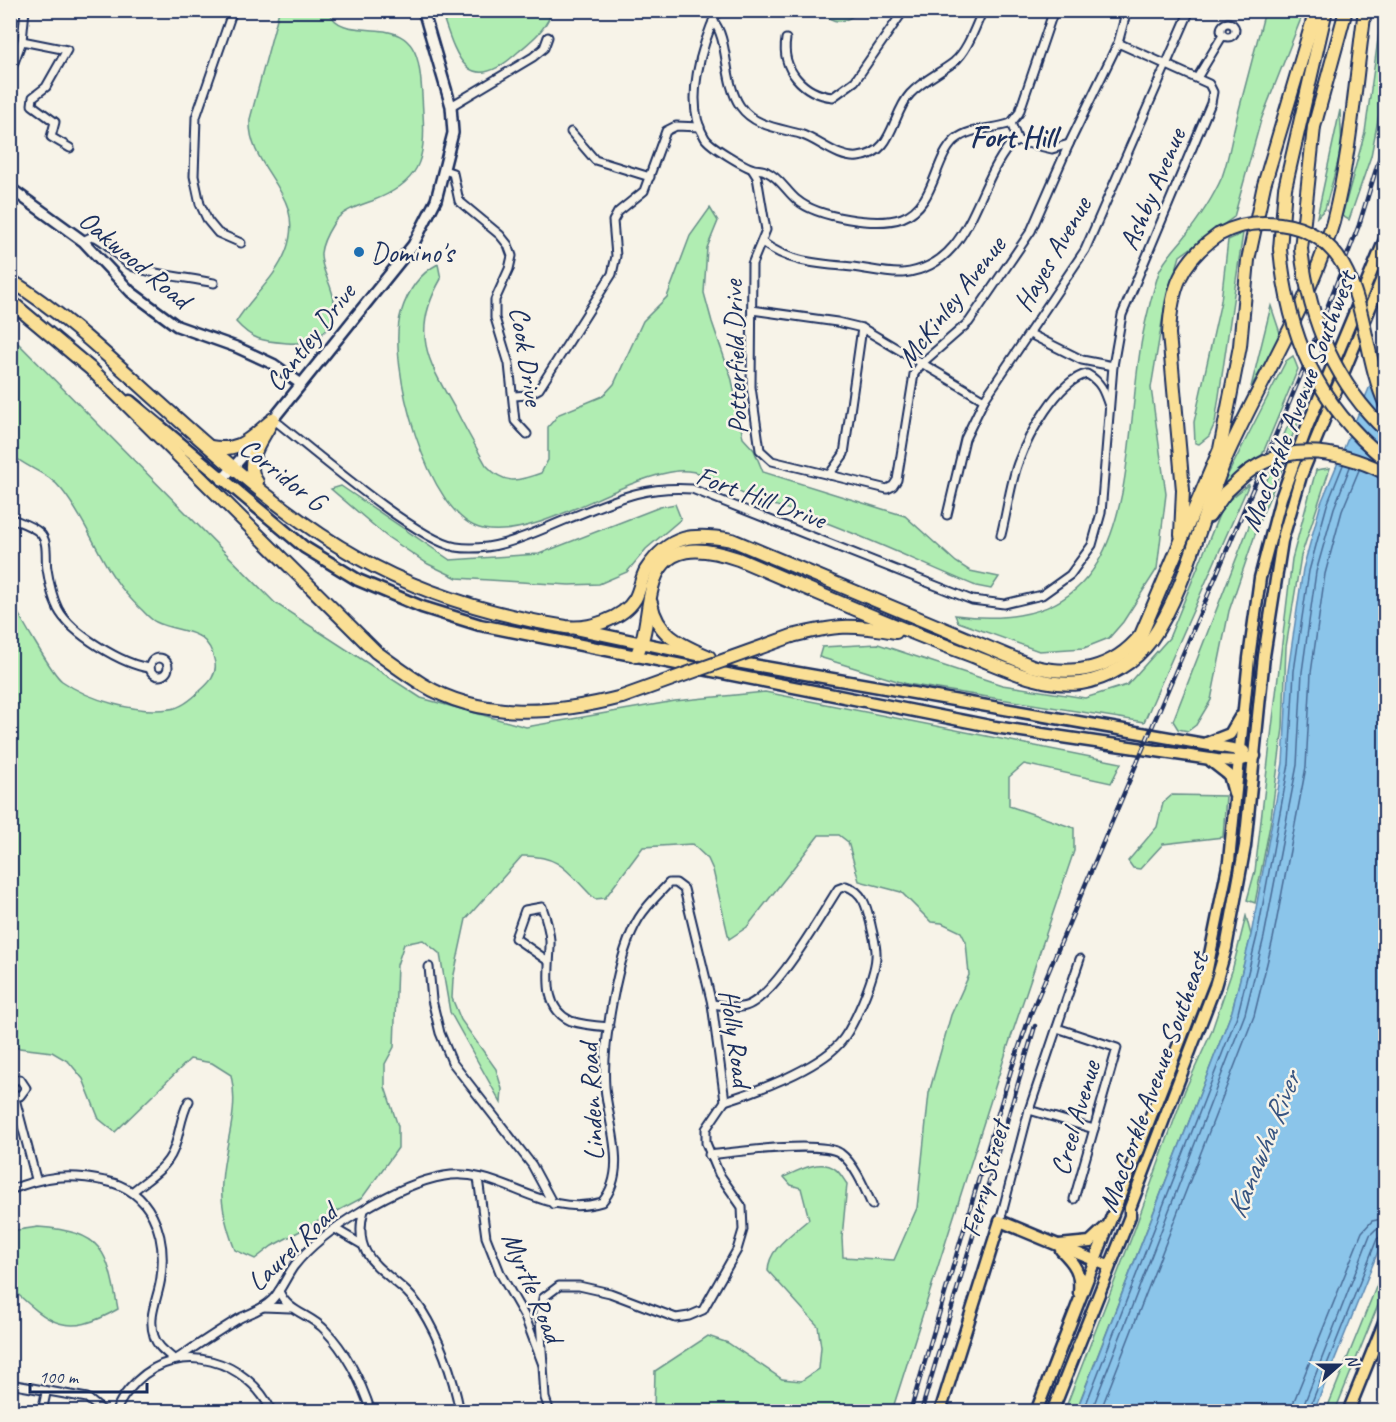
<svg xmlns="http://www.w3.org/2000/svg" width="1396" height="1422" font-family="Caveat,sans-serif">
	<rect width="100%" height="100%" fill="#f7f3e8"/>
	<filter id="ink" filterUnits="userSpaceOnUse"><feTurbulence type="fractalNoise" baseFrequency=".0167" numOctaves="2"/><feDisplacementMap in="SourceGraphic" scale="12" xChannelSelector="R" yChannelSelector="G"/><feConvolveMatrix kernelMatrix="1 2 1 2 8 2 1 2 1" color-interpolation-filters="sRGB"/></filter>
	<g filter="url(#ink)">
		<g fill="#b0edb2" stroke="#668e88" stroke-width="1.5">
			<path d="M279 11H329C342 48 410 6 419 67 422 82 422 98 423 113 426 161 419 183 372 201 358 206 341 211 333 224 328 232 322 243 321 253 320 270 333 285 334 302 338 330 314 345 288 343 264 341 253 341 236 322 251 297 275 279 286 251 308 192 247 171 250 119Z"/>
			<path d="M550 11 551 14C544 31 532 40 518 52 467 99 456 56 441 11Z"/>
			<path d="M818 11 860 10V11C844 24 835 25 818 11Z"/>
			<path d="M1265 11H1304L1261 120 1234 217 1180 256 1164 310 1151 388 1166 494 1157 569 1123 622 1109 638 1084 648 1039 651 958 622 955 615C1138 639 1121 477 1140 351 1144 324 1151 298 1159 272 1164 260 1175 249 1183 239 1198 220 1212 200 1222 177 1228 161 1231 142 1235 125 1245 87 1255 49 1265 11Z"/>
			<path d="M1382 11H1386L1385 83 1371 156 1349 220 1342 216 1365 132Z"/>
			<path d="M1340 110 1342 147 1325 209 1317 217Z"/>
			<path d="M710 208 718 221 707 248 704 293 712 322 732 380 743 438 754 450 763 472 905 516 956 562 970 571 999 577 991 589 976 586C920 563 865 536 808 516 790 509 771 505 752 498 727 488 705 468 677 471 619 478 538 540 483 529 427 518 386 361 401 313 407 293 419 274 438 264L441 279C409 334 429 363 457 412 466 430 476 447 486 465 504 485 517 482 541 473L548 460V427L559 414 603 396 614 384 643 321 667 297 690 236Z"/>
			<path d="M1243 233 1215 423 1209 436 1199 444 1195 443 1194 422 1221 301 1228 240Z"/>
			<path d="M1271 306 1281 336 1251 387Z"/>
			<path d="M11 336 275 603 421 698 526 727 675 701 765 692 1121 763 1111 783 1024 764 1009 777V806L1074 828V851L1009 1043 892 1411H654L655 1371 708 1336 728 1343 782 1379 801 1381 819 1369 821 1347 818 1326 768 1271C768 1248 794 1233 809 1219L801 1188 791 1185 784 1177C797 1171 821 1158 835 1169 840 1172 844 1180 847 1184L842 1238 843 1257 894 1260 917 1208 929 1093 951 1015 969 975 966 942 961 932 942 923 931 922 901 892 859 881 848 842 839 835H819L747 927 729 939 713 870 708 859 692 844 643 847 605 898 595 899C568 873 562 855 522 856L466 919 453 979 452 998 461 1020 496 1069 502 1089 501 1103 450 1012 440 954 423 940 404 944 397 965 394 1047 385 1064V1087L398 1126V1148L362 1198 272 1246 255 1259 235 1250C227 1229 220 1205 222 1182 224 1144 240 1113 231 1075L212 1063 190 1059 115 1132 99 1119 83 1079 69 1062 52 1052 11 1047V600C19 615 52 674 62 681 89 700 137 714 170 709 182 708 193 698 201 690 209 683 217 675 215 663 208 625 179 634 156 622 151 620 146 614 142 610 102 575 94 530 62 490 49 473 26 468 11 454Z"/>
			<path d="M1293 356 1298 369 1260 460 1223 484 1286 361Z"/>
			<path d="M1305 387 1310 395 1288 446 1276 453Z"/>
			<path d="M1285 462 1261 517 1229 611 1211 700 1196 725 1188 731 1178 729 1173 721 1272 467Z"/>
			<path d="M1330 468 1301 556 1286 647 1283 728 1270 825 1255 903 1247 900 1255 871 1292 559 1316 470Z"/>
			<path d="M1249 484 1144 722 907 684 819 657 822 647 878 644 1002 685 1085 698 1127 685 1169 638 1223 505Z"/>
			<path d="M341 486 450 560 539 554 660 507 675 504 681 519 646 549 627 572 599 584 569 585 457 578 428 564 386 536 331 489Z"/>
			<path d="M1172 795 1226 796 1223 837 1163 844 1140 869 1133 868 1128 861 1157 827 1163 803Z"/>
			<path d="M1246 916 1251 935 1232 1011 1076 1411 1064 1412 1134 1231 1185 1090 1211 1033 1232 971Z"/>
			<path d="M38 1227C104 1232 107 1250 118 1309 66 1339 50 1324 11 1288V1231Z"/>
			<path d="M1385 1265V1288L1335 1411H1326Z"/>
		</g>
		<path fill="#8bc5ea" stroke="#5e89b2" stroke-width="1.5" d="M1385 350V1234L1314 1411 1076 1412 1232 1011 1251 935 1283 763 1288 671 1303 569 1321 503Z"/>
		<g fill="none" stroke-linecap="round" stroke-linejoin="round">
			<g stroke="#486b96" stroke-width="1.5">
				<path d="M1083 1412 1238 1013 1257 936 1289 764 1294 671 1309 571 1327 505 1343 465"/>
				<path d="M1091 1412 1245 1014 1264 937 1297 765 1302 672 1316 572 1334 508 1350 467"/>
				<path d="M1100 1412 1254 1016 1273 939 1306 767 1311 673 1325 574 1342 511 1359 470"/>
				<path d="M1292 1412 1294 1401 1362 1232 1372 1221 1386 1218"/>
				<path d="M1301 1412 1370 1235 1376 1229 1386 1227"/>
				<path d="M1308 1412 1377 1239 1386 1234"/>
			</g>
			<g stroke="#1b2f5e" stroke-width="11">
				<g id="street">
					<path d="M233 10 196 117 194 176 200 204 208 221 218 233 241 243"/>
					<path d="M718 10C702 44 683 103 705 138 710 146 745 167 754 169 759 170 763 169 767 172 779 177 787 192 797 200 817 217 877 227 902 218 936 205 933 160 955 140 970 127 994 130 1011 123L1019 113 1054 10"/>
					<path d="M713 21C729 38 723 81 740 106 754 126 778 128 800 134 819 140 838 159 858 157 894 154 891 115 910 94 923 80 940 73 954 62 968 50 975 27 983 10"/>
					<circle cx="1228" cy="30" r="7"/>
					<path d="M786 39C781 69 803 94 833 97L855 81 904 10"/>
					<path d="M22 41 67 50 46 87 33 97 32 105 55 122 51 137 70 148"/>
					<path d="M10 73 22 41 25 10"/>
					<path d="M1197 78 1223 35"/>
					<path d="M451 106 533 57 544 48 548 37"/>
					<path d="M1011 123 1018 141"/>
					<path d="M571 132 595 160 650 177"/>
					<path d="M752 169 757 177 766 230 752 264 751 387 760 450 772 461 887 489 893 486 897 480 914 374 922 363 969 322 1031 231 1069 144 1118 43 1127 10"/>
					<path d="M444 170 453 173 459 201 500 235 508 245 512 256 509 269 495 300V318L509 364 515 421 527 434"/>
					<path d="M83 241 93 236C110 242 118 260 134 267 153 275 193 278 214 283"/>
					<path d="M762 242C789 263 820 264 853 267 869 269 887 274 903 273 971 266 974 190 1009 146L1018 141 1052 149 1069 144"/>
					<path d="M752 310 837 322 862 328 984 400"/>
					<path d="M1030 334 1082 360 1113 366"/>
					<path d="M514 396 528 395 539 389 612 274 616 256 613 221 618 212 644 191 666 131 676 126 700 127"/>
					<path d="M273 419C310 448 416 540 456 547 494 553 531 534 565 520 611 502 641 485 692 489L972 600 1004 604 1042 595 1070 575 1092 545 1101 513 1113 366 1122 315 1211 103 1213 92 1209 84 1118 43"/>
					<path d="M829 475 844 454 862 328"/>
					<path d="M947 515 965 439 984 400 1085 250 1190 10"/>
					<path d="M10 518C19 522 33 526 40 533 49 542 45 558 47 569 49 582 52 597 58 609 71 634 124 665 150 668"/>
					<path d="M1001 535C1007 512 1010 485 1018 463 1028 436 1058 380 1087 374 1101 382 1104 391 1109 406"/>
					<circle cx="159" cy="667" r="9"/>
					<path d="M548 961 515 938 525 910 542 907C546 918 549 928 550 940 551 966 539 1007 571 1021 583 1025 597 1026 609 1027"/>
					<path d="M429 967 432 1000 440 1033 452 1062 532 1165 553 1204"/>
					<path d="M712 1004C721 1005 732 1008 741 1007 771 1005 821 915 838 889L846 886C864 892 867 908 871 925 873 935 877 947 876 957 875 977 853 1029 839 1044 816 1069 758 1091 725 1101"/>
					<path d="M1057 1028 1117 1048 1074 1199"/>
					<path d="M10 1082 20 1079 26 1088 20 1096 10 1093"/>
					<path d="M14 1095 36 1179"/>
					<path d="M1029 1110 1094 1129"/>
					<path d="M709 1155C735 1152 820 1140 840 1153 855 1164 865 1189 872 1205"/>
					<path d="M478 1178 486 1237 501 1275 525 1317 543 1365 545 1398 550 1412"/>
					<path d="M10 1190C44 1176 69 1173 105 1181 151 1190 167 1234 161 1277 159 1297 147 1315 154 1336 157 1347 167 1353 175 1360 196 1346 218 1331 240 1318 251 1313 263 1309 272 1300 281 1291 286 1277 294 1266 323 1229 398 1184 444 1176 501 1166 542 1220 602 1202 629 1171 608 1124 605 1087 602 1046 617 953 639 918 647 905 659 894 669 883H676L684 889 712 1004 725 1101 706 1129V1143L719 1174 742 1207 743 1230 737 1250 703 1310 689 1316 676 1318 610 1293 579 1286H559L543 1298 540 1319 543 1365"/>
					<path d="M132 1192C146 1180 166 1169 173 1151 180 1135 180 1117 189 1101"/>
					<path d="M364 1210C348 1267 397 1271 421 1309 441 1341 453 1376 460 1412"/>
					<path d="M1000 1221 1029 1110 1080 959"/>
					<path d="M337 1230 361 1244"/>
					<path d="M279 1291C287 1312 310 1314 325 1330 347 1353 361 1381 371 1412"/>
					<path d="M263 1307 290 1308"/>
					<path d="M10 1384 87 1398 104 1412"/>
					<path d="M42 1412 46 1393"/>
					<path d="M116 1412C120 1399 128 1390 137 1381 180 1339 248 1360 272 1412"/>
				</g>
			</g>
			<g stroke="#1b2f5e" stroke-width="14">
				<g id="secondary">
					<path d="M10 188 83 241 131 292 177 326 236 347 273 364 301 384"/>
					<path d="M270 423 413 245 436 200 453 133 451 106 423 10"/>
					<path d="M222 480 258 439"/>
				</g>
			</g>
			<g stroke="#1b2f5e" stroke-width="15">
				<g id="primary">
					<path d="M130 401 304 547 358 580 422 607 480 625 995 727 1217 760 1239 761 1255 756"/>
					<path d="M576 629 698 655"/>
					<path d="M725 660 1244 751"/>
					<path d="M1207 743 1230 734 1240 717"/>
					<path d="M1211 761 1229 775 1234 793"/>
					<path d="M1059 1245 1090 1242 1106 1227"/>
					<path d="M1061 1250C1075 1264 1081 1272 1079 1293"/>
					<path d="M940 1412 1000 1221 1106 1265"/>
					<path d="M1036 1412 1206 974 1229 861 1249 658 1260 578 1281 498 1307 427 1386 237"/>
					<path d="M1052 1412 1130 1216V1208L1215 986 1226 948 1245 846 1264 656 1282 541 1301 476 1386 269"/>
					<path d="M1348 1412 1386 1318"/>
				</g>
			</g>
			<g stroke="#1b2f5e" stroke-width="16">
				<g id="highway">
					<path d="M1280 249 1285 188 1326 10"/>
					<path d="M1301 249 1314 127 1346 10"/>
					<path d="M10 280C69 317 119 367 171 413 228 464 289 519 357 557 420 593 494 615 566 627 588 630 623 619 635 599 640 590 641 579 646 570 670 534 693 533 732 540L1032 666C1073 677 1113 670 1141 635L1220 449 1240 346 1248 260 1264 185 1316 10"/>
					<path d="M10 301 91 369 376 652C391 663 406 674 422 684 482 721 556 714 622 697"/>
					<path d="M210 447C240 452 248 440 270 422"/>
					<path d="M257 482C242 462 264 438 273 419"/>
					<path d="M1209 516 1226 492"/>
					<path d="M1181 535 1183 490 1169 334C1171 289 1180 262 1218 235"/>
					<path d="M651 603C657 636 682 645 709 657"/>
					<path d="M792 636C837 625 850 624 896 632"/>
					<path d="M636 656C647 635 646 611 652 588 663 541 703 547 738 559 816 592 893 627 973 656 1006 669 1044 688 1081 683 1108 679 1135 662 1151 640 1186 591 1203 509 1228 453 1263 376 1310 303 1333 222 1351 153 1355 81 1365 10"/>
				</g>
			</g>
			<use href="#street" stroke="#f7f3e8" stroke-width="7"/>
			<use href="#secondary" stroke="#f7f3e8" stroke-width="9"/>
			<use href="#primary" stroke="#fadf96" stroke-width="10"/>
			<use href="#highway" stroke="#fadf96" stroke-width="12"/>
			<g stroke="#1b2f5e" stroke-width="4.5">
				<g id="rail">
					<path d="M910 1412 1011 1070 1031 1013 1301 375 1359 225 1386 137"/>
					<path d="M921 1412 1035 1026"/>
				</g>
			</g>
			<use href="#rail" stroke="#f7f3e8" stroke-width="2" stroke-dasharray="7" stroke-linecap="butt"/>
			<g stroke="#1b2f5e" stroke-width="16" stroke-linecap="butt">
				<g id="highway-bridge">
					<path d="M1218 235C1237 224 1258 221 1280 224 1371 236 1356 342 1386 405"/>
					<path d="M1280 249C1288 335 1316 404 1386 460"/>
					<path d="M1301 249C1309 319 1334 382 1386 431"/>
					<path d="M1226 492C1234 485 1242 476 1251 470 1293 441 1343 452 1386 473"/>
					<path d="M622 697 792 636"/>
				</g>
			</g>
			<use href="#highway-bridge" stroke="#fadf96" stroke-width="12"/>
		</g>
	</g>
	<circle fill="#1f6fb2" stroke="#f7f3e8" stroke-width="2" cx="359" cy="252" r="6"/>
	<g text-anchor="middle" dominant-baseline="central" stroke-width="5" stroke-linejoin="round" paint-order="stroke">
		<g font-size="28" fill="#1b2f5e" stroke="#f7f3e8">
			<text transform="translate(1152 189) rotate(-67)">Ashby Avenue</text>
			<text transform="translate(1052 254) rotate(-60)">Hayes Avenue</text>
			<text transform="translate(135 259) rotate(40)">Oakwood Road</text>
			<text transform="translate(951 301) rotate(-52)">McKinley Avenue</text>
			<text transform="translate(310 337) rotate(-52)">Cantley Drive</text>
			<text transform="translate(527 356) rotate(81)">Cook Drive</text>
			<text transform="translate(735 357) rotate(-92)">Potterfield Drive</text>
			<text transform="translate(1298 401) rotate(-69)">MacCorkle Avenue Southwest</text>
			<text transform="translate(283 474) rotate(38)">Corridor G</text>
			<text transform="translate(761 497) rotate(20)">Fort Hill Drive</text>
			<text transform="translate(736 1038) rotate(82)">Holly Road</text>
			<text transform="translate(1153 1082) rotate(-70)">MacCorkle Avenue Southeast</text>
			<text transform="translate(591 1102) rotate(-93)">Linden Road</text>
			<text transform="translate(1075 1118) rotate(-74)">Creel Avenue</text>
			<text transform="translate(985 1179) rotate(-75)">Ferry Street</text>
			<text transform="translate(292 1247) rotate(-44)">Laurel Road</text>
			<text transform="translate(533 1287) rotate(67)">Myrtle Road</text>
		</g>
		<g font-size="28" fill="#1b2f5e" stroke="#f7f3e8" text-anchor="start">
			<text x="371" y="252">Domino's</text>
		</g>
		<g font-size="30" font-weight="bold" fill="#1b2f5e" stroke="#f7f3e8">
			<text x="1013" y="137">Fort Hill</text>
		</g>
		<g font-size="30" font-style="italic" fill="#375481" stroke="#f7f3e8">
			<text transform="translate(1263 1145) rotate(-68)">Kanawha River</text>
		</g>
	</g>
	<rect width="1396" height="1422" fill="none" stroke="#f7f3e8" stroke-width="36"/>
	<rect x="18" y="18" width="1360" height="1386" fill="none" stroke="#1b2f5e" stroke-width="2" filter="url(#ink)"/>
	<g transform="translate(1339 1365) rotate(69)" stroke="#f7f3e8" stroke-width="4.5" paint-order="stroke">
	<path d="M0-4.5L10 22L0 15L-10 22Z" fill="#1b2f5e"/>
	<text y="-9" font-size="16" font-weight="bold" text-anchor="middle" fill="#1b2f5e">N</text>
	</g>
	<path d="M30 1383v9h117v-9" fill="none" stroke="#1b2f5e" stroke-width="3"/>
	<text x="39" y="1383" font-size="18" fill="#1b2f5e" stroke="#f7f3e8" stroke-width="4.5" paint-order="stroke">100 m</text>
</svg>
